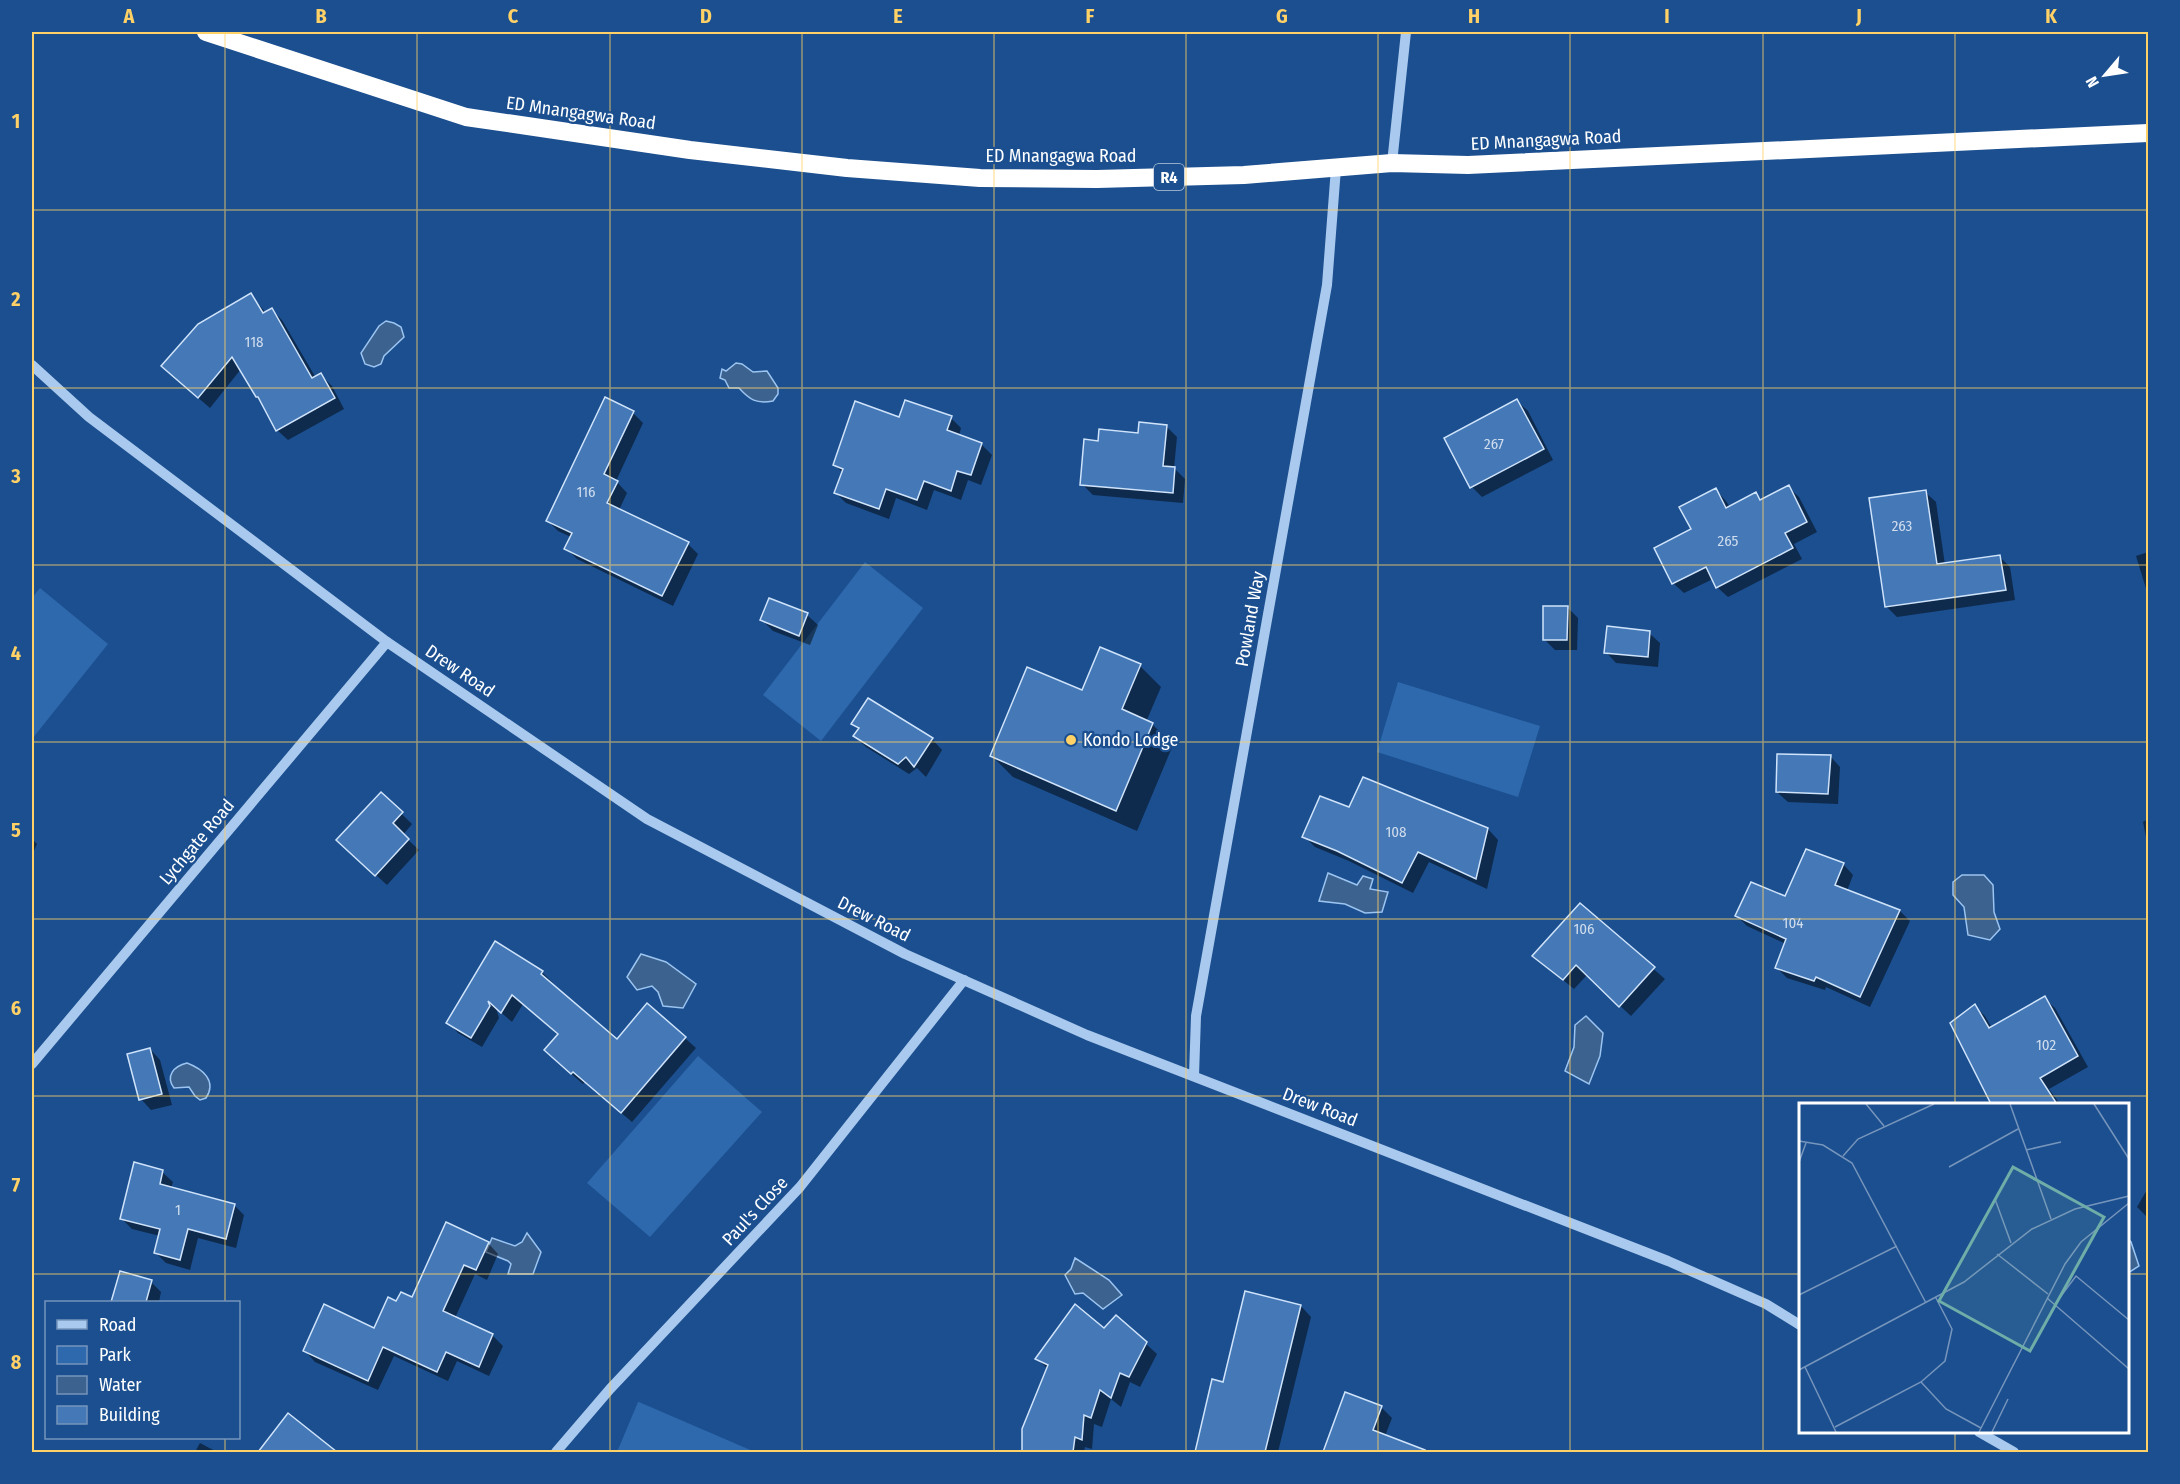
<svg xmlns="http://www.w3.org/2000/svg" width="2180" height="1484" font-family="'Fira Sans Condensed',sans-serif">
	<rect width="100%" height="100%" fill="#1b4f8f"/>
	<g fill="#2e69ad">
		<path d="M865 562 923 608 821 741 763 695Z"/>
		<path d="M40 588 108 644 32 739V598Z"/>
		<path d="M1398 682 1540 726 1518 797 1377 752Z"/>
		<path d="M698 1056 762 1112 650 1237 587 1183Z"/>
		<path d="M638 1402H639L755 1452H617Z"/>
	</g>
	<g fill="#3c6290" stroke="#9cc4f0" stroke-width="1.5">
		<path d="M386 321 394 323 401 327 404 337 384 356 381 364 374 367 365 364 361 353 379 326Z"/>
		<path d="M736 363 742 364 753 372 767 371 778 388V394L773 401C756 404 750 400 739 388H729L725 380 720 378 722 369 726 371Z"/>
		<path d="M1328 873 1357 885 1363 876 1373 879 1370 889 1388 892 1382 912 1365 913 1345 904 1319 901Z"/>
		<path d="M1962 875H1984L1993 885 1994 912 2000 929 1990 940 1968 935 1964 907 1953 895V882Z"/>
		<path d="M641 954 666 962 696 984 683 1008 663 1006 658 992 652 986 637 990 627 977Z"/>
		<path d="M1586 1016 1603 1033 1600 1056 1589 1084 1565 1071 1574 1047 1575 1025Z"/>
		<path d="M187 1063C203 1069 217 1081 206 1098L200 1100 195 1096 189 1087 174 1088C165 1076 174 1066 187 1063Z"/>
		<path d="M527 1233 541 1252 533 1274H508L511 1264 508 1261 486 1252 492 1238 515 1246 522 1242Z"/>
		<path d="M2128 1239 2131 1242 2139 1266 2128 1273Z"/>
		<path d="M1075 1258 1109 1280 1122 1295 1103 1309 1083 1293 1075 1294 1065 1275 1071 1269Z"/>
	</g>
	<g fill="#0007">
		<path d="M251 295 266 313 272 310 282 320 316 378 321 375 332 386 344 409 288 440 277 430 241 369 210 408 174 377Z"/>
		<path d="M1517 401 1528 411 1553 460 1482 497 1472 487Z"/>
		<path d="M633 413 643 423 616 481 627 493 619 510 688 544 698 554 673 606 577 559 566 548 571 537 558 531 548 521Z"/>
		<path d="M951 418 961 428 959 436 981 444 992 455 981 485 968 480 961 500 934 490 927 510 896 498 889 519 846 503 836 493 843 473 835 465 900 419Z"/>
		<path d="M1166 426 1177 437 1174 468 1185 479 1183 503 1093 495 1082 484 1100 442 1139 434Z"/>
		<path d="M1788 487 1799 497 1817 532 1794 544 1802 559 1728 597 1717 587 1713 579 1684 593 1673 583 1693 530 1716 490 1726 501 1730 507 1756 494 1762 501Z"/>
		<path d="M1925 492 1936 502 1945 565 2000 557 2010 567 2015 600 1897 617 1886 606Z"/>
		<path d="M2148 552V595L2136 556Z"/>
		<path d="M1567 607 1578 618 1577 650H1555L1544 639Z"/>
		<path d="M807 615 818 625 810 645 773 631 762 620Z"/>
		<path d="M1649 633 1660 643 1658 667 1616 663 1606 652Z"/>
		<path d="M1140 666 1161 687 1146 722 1152 724 1173 745 1137 831 1013 777 992 756 1083 692Z"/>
		<path d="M853 724 932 739 942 750 926 777 917 768 909 774 866 747 855 736 859 729Z"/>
		<path d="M1830 756 1840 767 1838 804 1788 802 1777 792Z"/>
		<path d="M381 794 412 824 403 835 419 850 387 885 349 850Z"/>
		<path d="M1350 809 1488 829 1498 840 1487 889 1429 862 1413 893 1349 861 1315 847 1304 836Z"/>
		<path d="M2148 819V847L2143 822Z"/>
		<path d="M32 839 37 844 32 855Z"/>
		<path d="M1843 864 1853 875 1847 891 1900 911 1910 921 1870 1007 1826 987 1825 990 1787 978 1777 968 1786 944 1747 926 1737 916 1786 898Z"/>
		<path d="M1580 905 1665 979 1631 1016 1587 975 1574 989 1534 956Z"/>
		<path d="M495 943 542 972 553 983 551 985 617 1042 648 1005 696 1048 632 1122 585 1082 583 1084 556 1061 559 1035 523 1004 512 1022 496 1008 499 1018 482 1047 458 1033 448 1022Z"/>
		<path d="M2044 998 2055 1008 2088 1067 2049 1089 2060 1104H1993L1952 1024 1975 1006 1985 1016 1992 1028Z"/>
		<path d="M150 1049 160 1060 172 1105 151 1110 141 1099Z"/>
		<path d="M162 1172 173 1182 171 1189 234 1205 244 1215 236 1248 198 1238 190 1270 166 1263 156 1253 160 1236 132 1229 122 1219Z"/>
		<path d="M2148 1188V1218L2137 1207Z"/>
		<path d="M488 1243 498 1254 487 1280 475 1274 455 1318 492 1335 503 1346 489 1376 457 1361 448 1381 394 1356 378 1390 315 1362 305 1351 374 1330 397 1303 413 1299Z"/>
		<path d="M121 1273 151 1282 161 1292 159 1302H113Z"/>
		<path d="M1301 1306 1311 1317 1278 1452H1196L1214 1381 1224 1383Z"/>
		<path d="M1116 1317 1157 1354 1140 1387 1130 1382 1121 1407 1111 1399 1102 1427 1094 1424 1092 1449 1085 1447 1084 1452H1024V1429L1048 1369 1037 1359 1104 1330Z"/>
		<path d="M1346 1394 1381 1407 1392 1418 1385 1436 1419 1449 1422 1452H1325Z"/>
		<path d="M289 1415 324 1444 333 1452H260Z"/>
		<path d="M200 1443 217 1452H195Z"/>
	</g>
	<g fill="#4478b7" stroke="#cfe3fa" stroke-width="1.5">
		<path d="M251 293 263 313 272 308 312 378 321 373 335 398 276 431 258 397H256L232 357 198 398 161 366 198 324Z"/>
		<path d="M605 397 634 411 604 474 618 481 607 503 689 542 662 596 564 549 572 533 546 521Z"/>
		<path d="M1517 399 1544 449 1470 488 1444 438Z"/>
		<path d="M905 400 952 416 947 430 982 443 971 475 957 471 951 491 924 481 917 500 886 489 879 509 834 493 843 469 833 465 855 401 899 417Z"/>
		<path d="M1139 422 1167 425 1163 466 1175 467 1173 493 1080 485 1084 439 1098 441 1099 429 1138 433Z"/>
		<path d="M1789 485 1807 522 1785 533 1793 548 1716 588 1706 567 1672 584 1654 548 1691 529 1679 507 1716 488 1726 508 1756 492 1760 500Z"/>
		<path d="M1926 490 1937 564 2000 555 2006 590 1885 607 1869 498Z"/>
		<path d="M769 598 808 613 799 636 760 620Z"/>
		<path d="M1543 606H1568L1567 640H1543Z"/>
		<path d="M1607 626 1650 631 1648 657 1604 653Z"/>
		<path d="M1100 647 1141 664 1122 709 1153 723 1116 811 990 756 1027 667 1082 690Z"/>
		<path d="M868 698 933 738 914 767 906 757 898 764 853 736 859 728 851 724Z"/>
		<path d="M1777 754 1831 755 1828 794 1776 792Z"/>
		<path d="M1363 777 1488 828 1476 879 1418 852 1402 883 1337 851 1302 837 1320 796 1349 807Z"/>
		<path d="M381 792 403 812 393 823 409 839 375 876 336 840Z"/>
		<path d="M1806 849 1844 863 1835 885 1900 910 1860 997 1816 977 1814 981 1775 968 1786 939 1735 916 1751 882 1785 896Z"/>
		<path d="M1580 903 1655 967 1619 1007 1576 965 1563 980 1532 956Z"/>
		<path d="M495 941 543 971 541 974 617 1039 647 1003 686 1037 621 1113 573 1072 571 1074 544 1050 558 1034 512 995 501 1013 488 1001 490 1006 471 1038 446 1023Z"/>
		<path d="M2045 996 2078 1056 2040 1078 2057 1104H1991L1950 1023 1975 1004 1989 1028Z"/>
		<path d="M150 1048 162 1094 139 1100 127 1054Z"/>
		<path d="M134 1162 163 1170 160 1184 235 1204 226 1239 188 1229 180 1260 154 1253 160 1229 120 1219Z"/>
		<path d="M446 1222 489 1242 476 1270 464 1265 443 1311 493 1334 479 1367 446 1352 437 1372 383 1347 368 1381 303 1351 324 1304 374 1328 388 1297 396 1301 401 1292 412 1297Z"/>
		<path d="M120 1271 152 1280 146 1302H111Z"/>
		<path d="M1245 1291 1301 1305 1265 1452H1195L1212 1379 1223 1382Z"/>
		<path d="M1075 1304 1104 1328 1116 1315 1147 1342 1129 1377 1120 1373 1111 1398 1100 1390 1091 1418 1084 1415 1082 1440 1075 1437 1073 1452H1022V1429L1048 1365 1035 1359Z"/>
		<path d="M1345 1392 1382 1406 1373 1430 1425 1450 1424 1452H1323Z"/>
		<path d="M288 1413 337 1452H258Z"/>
	</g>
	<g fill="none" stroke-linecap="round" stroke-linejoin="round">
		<g stroke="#a9c9ee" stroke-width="10">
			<path d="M1392 163 1406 32"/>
			<path d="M32 365 89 417 387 642 647 819 905 954 1087 1035 1668 1261 1766 1304 1800 1325"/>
			<path d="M32 1064 387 642"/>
			<path d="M1194 1076 1196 1016 1327 285 1336 168"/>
			<path d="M1979 1432 2014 1452"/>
			<path d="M556 1452 610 1389 800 1187 964 980"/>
		</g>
		<path stroke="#fff" stroke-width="18" d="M206 32 466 117 690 150 847 168 980 178 1097 179 1244 175 1392 163 1468 165 2148 133"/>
	</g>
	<path fill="none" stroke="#ffd166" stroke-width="1.5" stroke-opacity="0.55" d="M225 32V1302M417 32V1452M610 32V1452M802 32V1452M994 32V1452M1186 32V1452M1378 32V1452M1570 32V1452M1763 32V1452M1955 32V1104M32 210H2148M32 388H2148M32 565H2148M32 742H2148M32 919H2148M32 1096H2148M32 1274H1800M2128 1274H2148M1955 1432V1452M225 1438V1452"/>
	<circle fill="#ffd166" stroke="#1b4f8f" stroke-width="2" cx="1071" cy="740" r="6"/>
	<g text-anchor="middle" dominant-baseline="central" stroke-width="4.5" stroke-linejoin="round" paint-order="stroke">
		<g font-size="15" fill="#d0dded">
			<text x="254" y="342">118</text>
			<text x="1494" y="444">267</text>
			<text x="586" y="492">116</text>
			<text x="1902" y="526">263</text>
			<text x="1728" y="541">265</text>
			<text x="1396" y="832">108</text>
			<text x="1793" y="923">104</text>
			<text x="1584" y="929">106</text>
			<text x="2046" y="1045">102</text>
			<text x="178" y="1210">1</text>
		</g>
		<rect fill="#1b4f8f" stroke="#bbcadd" stroke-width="1.5" x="1154" y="164" width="30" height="26" rx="4.5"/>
		<g font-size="16" font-weight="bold" fill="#fff">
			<text x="1169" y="177">R4</text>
		</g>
		<g font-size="18" fill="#fff" stroke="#1b4f8f">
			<text transform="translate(581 113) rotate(8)">ED Mnangagwa Road</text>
			<text transform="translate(1546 140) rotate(-3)">ED Mnangagwa Road</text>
			<text x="1061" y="156">ED Mnangagwa Road</text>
			<text transform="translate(1250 619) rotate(-80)">Powland Way</text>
			<text transform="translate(460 671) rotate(34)">Drew Road</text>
			<text transform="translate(197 842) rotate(-50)">Lychgate Road</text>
			<text transform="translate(874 919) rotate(27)">Drew Road</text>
			<text transform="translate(1320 1107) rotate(21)">Drew Road</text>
			<text transform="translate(755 1211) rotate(-47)">Paul's Close</text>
		</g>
		<g font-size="18" fill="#fff" stroke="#1b4f8f" text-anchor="start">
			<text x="1083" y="740">Kondo Lodge</text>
		</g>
	</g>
	<g transform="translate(1799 1103)">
		<rect width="330" height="330" fill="#1b4f8f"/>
		<path fill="none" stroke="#7695bc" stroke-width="1.5" d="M67 1 85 23M211 1 252 116M295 1 330 56M0 38 24 42 53 60 127 200M227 47 262 39M44 53 59 36 135 1M0 59 7 40M150 64 219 26M196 96 212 140M198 151 249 191M0 192 98 143M248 195 330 266M256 201 277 173 330 217M6 264 37 329M0 267 165 179 233 126 276 106 330 93M122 279 147 306 182 325M36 324 122 279 146 258 153 226 137 195M180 329 266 161 282 139 330 100M193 329 209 296"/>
		<path fill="#6fada8" fill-opacity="0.15" stroke="#6fada8" stroke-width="3" d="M214 64 305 114 231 248 140 198Z"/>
		<rect width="330" height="330" fill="none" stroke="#fff" stroke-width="3"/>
	</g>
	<rect width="2180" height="1484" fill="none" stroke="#1b4f8f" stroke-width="66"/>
	<rect x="45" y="1301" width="195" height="138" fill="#1b4f8f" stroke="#7695bc" stroke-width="1.5"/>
	<rect x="57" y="1320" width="30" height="9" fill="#a9c9ee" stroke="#7695bc" stroke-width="1.5"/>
	<text x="99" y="1331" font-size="18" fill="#ffffff">Road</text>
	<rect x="57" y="1346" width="30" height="18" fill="#2e69ad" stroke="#7695bc" stroke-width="1.5"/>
	<text x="99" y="1361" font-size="18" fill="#ffffff">Park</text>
	<rect x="57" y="1376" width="30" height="18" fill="#3c6290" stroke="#7695bc" stroke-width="1.5"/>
	<text x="99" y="1391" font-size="18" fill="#ffffff">Water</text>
	<rect x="57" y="1406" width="30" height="18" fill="#4478b7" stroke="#7695bc" stroke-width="1.5"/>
	<text x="99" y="1421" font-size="18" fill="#ffffff">Building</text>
	<g transform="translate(2105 75) rotate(241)" stroke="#1b4f8f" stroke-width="4.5" paint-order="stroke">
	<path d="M0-4.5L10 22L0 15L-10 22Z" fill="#ffffff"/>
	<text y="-9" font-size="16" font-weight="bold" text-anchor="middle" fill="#ffffff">N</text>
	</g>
	<rect x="33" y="33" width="2114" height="1418" fill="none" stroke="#ffd166" stroke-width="2"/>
	<g font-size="20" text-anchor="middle" font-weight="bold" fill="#ffd166">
		<text x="129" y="23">A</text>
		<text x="321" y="23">B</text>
		<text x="513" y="23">C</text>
		<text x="706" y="23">D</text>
		<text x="898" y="23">E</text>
		<text x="1090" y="23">F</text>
		<text x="1282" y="23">G</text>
		<text x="1474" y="23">H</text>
		<text x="1667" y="23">I</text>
		<text x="1859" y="23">J</text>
		<text x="2051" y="23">K</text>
		<text x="16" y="128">1</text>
		<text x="16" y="306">2</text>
		<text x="16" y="483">3</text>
		<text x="16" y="660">4</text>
		<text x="16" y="837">5</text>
		<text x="16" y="1015">6</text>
		<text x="16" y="1192">7</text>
		<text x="16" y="1369">8</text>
	</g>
</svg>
